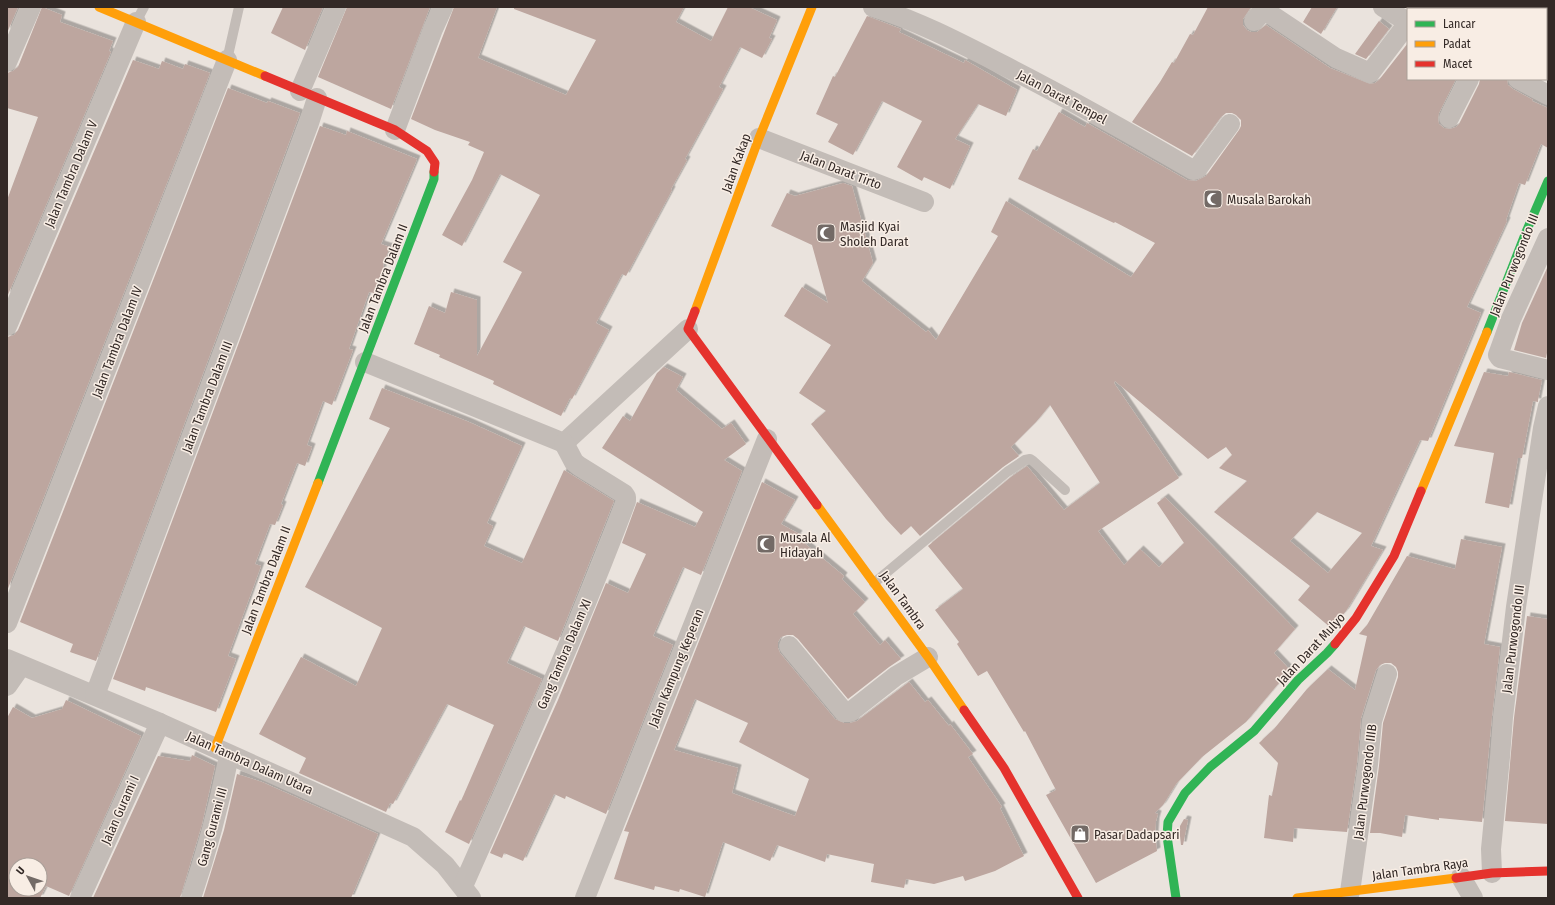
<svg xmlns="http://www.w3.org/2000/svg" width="1555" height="905" font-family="'Fira Sans Condensed',sans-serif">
	<defs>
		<filter id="shadow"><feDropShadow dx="3.5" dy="-3.5" stdDeviation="0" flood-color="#0004"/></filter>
	</defs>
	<rect width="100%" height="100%" fill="#eae3dd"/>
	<g fill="#bda69f" fill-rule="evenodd" filter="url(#shadow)">
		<path d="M7 7H18L7 33Z"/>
		<path d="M42 7 62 15 60 22 113 41 109 51 111 52 7 297V200L38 117 7 108V73L13 71 18 67Z"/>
		<path d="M283 7H323L305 50 271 33Z"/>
		<path d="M347 7H430L391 109 318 77Z"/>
		<path d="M454 7H497L478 58 566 95 596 40 514 9V7H684L676 22 711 41 728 7H749L777 20 769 38 772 39 762 58 740 47 719 87 723 89 685 159 687 160 671 189 672 190 626 276 622 274 596 323 609 330 572 399 570 398 561 416 493 384 494 381 439 357 440 355 414 344 429 306 445 313 451 292 477 300V356L522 272 503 262 540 195 500 174 462 246 442 235 472 180 484 152 468 145 470 142 435 130 411 119Z"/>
		<path d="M1208 7H1251L1243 19V25L1247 30 1251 32H1257L1266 25 1330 68 1370 84 1375 83 1379 80 1408 43V79H1456L1439 113 1438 119 1439 124 1444 128 1450 129 1456 127 1459 124 1479 84 1480 79H1507L1508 85 1513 89 1533 100 1532 101 1548 108V148L1541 144 1525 185 1519 183 1506 220 1507 221 1467 307 1481 313 1428 441 1420 440 1371 546 1383 550 1346 611 1331 628 1298 600 1310 586 1214 512 1247 481 1219 468 1232 455 1226 447 1208 459 1115 381 1114 383 1179 478 1098 531 1124 565 1140 549 1159 567 1184 543 1157 503 1165 497 1295 629 1274 653 1290 670 1246 722 1202 757 1176 784 1163 805 1155 813 1158 814 1156 821 1155 835 1157 851 1096 883 1046 795 1056 790 1025 731 1024 732 987 671 978 676 957 644 959 642 935 610 963 589 928 546 1011 477 1027 466 1064 510 1100 483 1050 405 1036 422 1011 447 1019 456 1003 467 920 536 911 526 901 535 886 519 811 424 826 411 799 393 831 345 784 316 802 287 828 303 812 245 771 226 787 193 795 196 843 183 852 186 873 263 862 281 926 332 928 330 936 340 998 236 991 232 1006 201 1131 277 1155 243 1115 222 1114 223 1018 179 1033 149 1037 151 1059 112 1085 127 1087 123 1187 180 1196 181 1206 176 1239 130 1241 126V120L1236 115 1232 113H1226L1221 117 1192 156 1132 122 1160 82 1172 62 1174 63 1190 34 1193 35ZM1317 512 1362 533 1328 573 1290 541Z"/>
		<path d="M1312 7H1337L1321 34 1303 22Z"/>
		<path d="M867 16 901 29 899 32 964 63 965 60 1017 90 1006 116 978 104 955 139 970 146 950 189 924 177 922 181 897 167 922 121 882 101 853 155 828 142 838 124 816 114 833 76 835 77Z"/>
		<path d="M1379 21 1389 29 1366 59 1355 54Z"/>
		<path d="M133 60 159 69 162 61 183 69 185 64 210 73 7 591V337L14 335 18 330Z"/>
		<path d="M228 88 267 103 268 101 300 113 96 661 70 652 73 644 20 622Z"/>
		<path d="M320 126 346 135 347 131 417 159 381 244 390 247 383 265 384 266 374 293 369 292 349 349 353 350 332 405 323 401 307 445 312 447 305 466 297 463 281 504 283 505 275 525 270 524 255 564 261 566 228 656 236 659 216 712 146 687 145 691 113 679Z"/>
		<path d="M1548 266V347L1546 358 1514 350 1522 323Z"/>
		<path d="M664 367 683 377 676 390 722 429 731 423 746 444 724 460 742 471 701 575 683 567 653 636 673 645 606 814 566 796 565 799 554 794 523 861 504 853 502 858 490 853 558 700 606 583 628 593 646 554 622 543 637 502 695 527 703 512 602 448 623 416 630 421 657 373Z"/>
		<path d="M1484 372 1508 376 1509 372 1542 380 1538 400V402L1533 401 1522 458H1518L1509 508 1485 503 1494 453 1454 446Z"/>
		<path d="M382 388 469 422 522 446 487 523 493 526 484 546 522 563 564 470 614 501 558 641 524 626 507 663 542 679 469 844 445 832 460 800 461 801 494 725 447 704 393 804 390 803 386 812 299 773 306 758 259 734 301 657 356 686 382 628 305 587 390 428 369 419Z"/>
		<path d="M762 482 795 500 781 524 799 534 797 537 844 576 842 579 865 602 853 614 880 645 885 640 901 659 889 667 848 699 798 639 793 635H787L781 637 778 642V648L780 653 835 719 844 723H850L857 721 909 682 925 702 928 700 949 726 950 724 973 754 968 757 1002 807 1000 808 1024 856 995 871 965 881 963 876 934 884 906 879 904 888 871 882 874 864 827 854 825 862 777 845 770 861 723 842 705 897 680 889 679 892 655 886 654 890 614 879 629 832 624 831ZM695 699 748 723 739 742 809 779 795 816 732 793 738 768 674 750Z"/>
		<path d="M1461 539 1502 547 1484 644 1500 647 1492 716 1482 822 1439 818V820L1405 815 1402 837 1380 833H1370L1379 766 1383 723 1398 677V672L1396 667 1391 663H1385L1380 665 1376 670 1361 718 1357 763 1347 832 1294 828 1293 842 1264 838 1269 795 1272 796 1278 763 1259 743 1274 729 1307 689 1328 669 1355 690 1367 636 1359 634 1367 625 1407 556 1455 569Z"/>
		<path d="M1527 616 1548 619V824L1505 821 1514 718Z"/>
		<path d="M66 700 141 736 69 896 46 886 40 898H7V718L13 707 32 718 62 709ZM16 865H40V889H16Z"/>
		<path d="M192 755 215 766 202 824 180 898H93L158 756 190 761Z"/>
		<path d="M237 774 262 782 378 834 351 898H203L224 830Z"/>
		<path d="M1184 819 1188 820 1183 845H1181L1180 836V826Z"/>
	</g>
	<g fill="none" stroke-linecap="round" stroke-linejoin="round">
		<g stroke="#c3bcb7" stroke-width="10">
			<path d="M136 22 144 7"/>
			<path d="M227 60 239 7"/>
			<path d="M874 583 1007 472 1025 460 1030 459 1033 461 1065 490"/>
		</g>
		<g stroke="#c3bcb7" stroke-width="20">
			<path d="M873 7C918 21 960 43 1001 64 1066 97 1130 133 1193 170L1197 169 1230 124"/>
			<path d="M1383 7 1408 22"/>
			<path d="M1254 21 1262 12H1267L1336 58 1370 73 1408 23"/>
			<path d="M7 62 31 7"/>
			<path d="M1518 79 1548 95"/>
			<path d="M300 91 336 7"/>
			<path d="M1449 118 1469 79"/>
			<path d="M395 130 433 29 443 7"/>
			<path d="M759 138 924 202"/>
			<path d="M1548 238 1511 319 1498 355 1500 358 1548 370"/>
			<path d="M7 326 136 22"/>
			<path d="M365 362 564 443 688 329"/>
			<path d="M7 623 227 60"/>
			<path d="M789 646 844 712H850L854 709 896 676 928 657"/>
			<path d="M7 659 160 723 413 837 445 865 471 898"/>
			<path d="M7 686 21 666"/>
			<path d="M95 695 309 123 317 98"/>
			<path d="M1492 873 1491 849 1500 757 1503 717 1516 607 1543 428 1548 406"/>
			<path d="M1461 877 1473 898"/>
			<path d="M463 886C519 759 577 632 626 501V497L624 494 579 466 574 462 564 443"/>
			<path d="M1350 892 1368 764 1372 721 1387 674"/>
			<path d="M80 898 160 723"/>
			<path d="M191 898C207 851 220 803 229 755"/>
			<path d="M585 898 767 439"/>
		</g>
		<g stroke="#30b455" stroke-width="9">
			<path d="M1487 332 1526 232 1548 181"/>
			<path d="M318 483 434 179V172"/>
			<path d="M1176 898 1167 836 1168 822 1185 793 1210 767 1254 731 1298 680 1327 653 1335 644"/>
		</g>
		<g stroke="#ff9f0a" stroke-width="9">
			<path d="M99 7 265 76"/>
			<path d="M695 311 759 138 812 7"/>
			<path d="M1421 491 1487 332"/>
			<path d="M817 505 928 657 964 710"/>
			<path d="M215 748 318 483"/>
			<path d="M1297 898 1456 878"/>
		</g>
		<g stroke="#e5322d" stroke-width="9">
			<path d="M265 76 395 130 427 151 435 163 434 172"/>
			<path d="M695 311 688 329 817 505"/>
			<path d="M1335 644 1356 618 1394 556 1421 491"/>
			<path d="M964 710 1004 768 1078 898"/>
			<path d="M1456 878 1492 873 1548 871"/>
		</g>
	</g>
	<defs>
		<g id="mosque-square" transform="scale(1)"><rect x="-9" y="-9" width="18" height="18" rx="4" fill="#736a66" stroke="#f8ede4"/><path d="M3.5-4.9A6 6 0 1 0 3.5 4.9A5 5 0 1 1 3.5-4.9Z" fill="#fff"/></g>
		<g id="shop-square" transform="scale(1)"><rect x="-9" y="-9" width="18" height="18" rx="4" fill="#736a66" stroke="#f8ede4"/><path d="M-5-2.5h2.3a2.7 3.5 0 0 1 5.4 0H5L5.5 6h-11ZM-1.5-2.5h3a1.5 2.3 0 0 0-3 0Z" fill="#fff"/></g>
	</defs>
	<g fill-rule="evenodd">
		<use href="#mosque-square" x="1213" y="199"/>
		<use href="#mosque-square" x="826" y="233"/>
		<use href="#mosque-square" x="766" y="544"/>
		<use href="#shop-square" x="1080" y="834"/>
	</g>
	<g text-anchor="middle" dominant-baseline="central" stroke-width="3" stroke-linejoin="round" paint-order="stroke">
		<g font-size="13" fill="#332926" stroke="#f8ede4">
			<text transform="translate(1062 97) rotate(28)">Jalan Darat Tempel</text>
			<text transform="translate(736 163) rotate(-70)">Jalan Kakap</text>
			<text transform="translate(841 170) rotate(21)">Jalan Darat Tirto</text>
			<text transform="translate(71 174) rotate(-67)">Jalan Tambra Dalam V</text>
			<text transform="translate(1514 265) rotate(-68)">Jalan Purwogondo III</text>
			<text transform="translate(383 278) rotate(-69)">Jalan Tambra Dalam II</text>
			<text transform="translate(117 342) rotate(-69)">Jalan Tambra Dalam IV</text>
			<text transform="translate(207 397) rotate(-69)">Jalan Tambra Dalam III</text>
			<text transform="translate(266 580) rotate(-69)">Jalan Tambra Dalam II</text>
			<text transform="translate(903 600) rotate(54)">Jalan Tambra</text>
			<text transform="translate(1513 639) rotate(-83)">Jalan Purwogondo III</text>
			<text transform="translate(1311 649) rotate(-47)">Jalan Darat Mulyo</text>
			<text transform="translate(564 654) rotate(-67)">Gang Tambra Dalam XI</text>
			<text transform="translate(676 668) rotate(-68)">Jalan Kampung Keperan</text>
			<text transform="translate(250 763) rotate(24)">Jalan Tambra Dalam Utara</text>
			<text transform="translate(1365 782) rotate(-83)">Jalan Purwogondo IIIB</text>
			<text transform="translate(120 810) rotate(-66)">Jalan Gurami I</text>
			<text transform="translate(212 827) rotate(-75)">Gang Gurami III</text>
			<text transform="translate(1420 869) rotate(-8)">Jalan Tambra Raya</text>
		</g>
		<g font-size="13" fill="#332926" stroke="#f8ede4" text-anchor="start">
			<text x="1227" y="199">Musala Barokah</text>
			<text x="840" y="226">Masjid Kyai<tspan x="840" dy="15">Sholeh Darat</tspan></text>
			<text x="780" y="537">Musala Al<tspan x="780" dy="15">Hidayah</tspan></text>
			<text x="1094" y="834">Pasar Dadapsari</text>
		</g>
	</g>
	<rect width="1555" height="905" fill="none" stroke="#332926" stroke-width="16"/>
	<rect x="1407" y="8" width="140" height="72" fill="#f8ede4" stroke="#a99f98"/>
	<rect x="1415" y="21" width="20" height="6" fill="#30b455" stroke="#a99f98"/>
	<text x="1443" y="28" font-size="12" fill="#332926">Lancar</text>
	<rect x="1415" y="41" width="20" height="6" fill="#ff9f0a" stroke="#a99f98"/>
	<text x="1443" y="48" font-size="12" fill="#332926">Padat</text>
	<rect x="1415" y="61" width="20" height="6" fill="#e5322d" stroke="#a99f98"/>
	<text x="1443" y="68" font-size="12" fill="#332926">Macet</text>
	<g transform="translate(28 877) rotate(310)"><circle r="19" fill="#f8ede4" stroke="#a99f98"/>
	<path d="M0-3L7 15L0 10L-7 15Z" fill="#736a66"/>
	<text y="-6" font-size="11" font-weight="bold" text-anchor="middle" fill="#332926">U</text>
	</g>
</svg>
